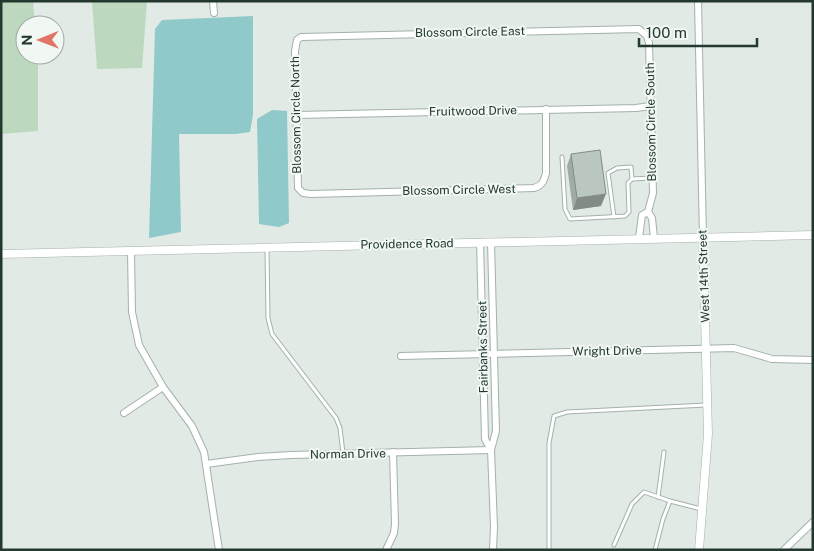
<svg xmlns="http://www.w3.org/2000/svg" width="814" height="551" font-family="'Public Sans',sans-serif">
	<rect width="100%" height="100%" fill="#e1eae5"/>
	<g fill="#bcd9c0">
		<path d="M1 1H33L35 25H25V55H38V131L1 134Z"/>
		<path d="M92 1H147L142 68 97 69Z"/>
	</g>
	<g fill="#8fc9c9">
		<path d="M253 16V115L250 132 236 134H179L181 232 149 238 155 29 162 20Z"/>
		<path d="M272 110 287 111 289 223 279 227 259 224 257 119Z"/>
	</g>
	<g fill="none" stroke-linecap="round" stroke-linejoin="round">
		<g stroke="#a4b1ab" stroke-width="5">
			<g id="service">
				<path d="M562 157 565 209 570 219 625 216 629 212 628 183 632 179 652 178"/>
				<path d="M614 217 608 173 617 168 631 167 632 179"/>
				<path d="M267 248 268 318 272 334 336 418 340 428 343 453"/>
				<path d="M658 497 664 452"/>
				<path d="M614 545 632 504 644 492 670 501 701 509"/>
				<path d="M549 550V443L554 416 567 412 706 405"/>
				<path d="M655 550 663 519 670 501"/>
			</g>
		</g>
		<g stroke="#a4b1ab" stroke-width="8">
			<g id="minor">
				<path d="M213 1 214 13"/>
				<path d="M698 1 703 238"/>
				<path d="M546 109V173C544 181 542 186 534 188L311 194 303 193 298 188 295 51 297 40 301 37 639 29 647 36 649 43 653 193 648 212 652 218 654 238"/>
				<path d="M296 115 636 108 650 106"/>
				<path d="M639 238 642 215 648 212"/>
				<path d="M480 242 485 439 491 450"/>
				<path d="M491 242 496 431 491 450 494 527 493 550"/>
				<path d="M131 251 132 312 139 345 163 387 192 426 204 452 219 550"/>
				<path d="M401 356 734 348 772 359 813 360"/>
				<path d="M124 413 163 387"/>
				<path d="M206 464 258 457 291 455 491 450"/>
				<path d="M386 550 394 533 395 524 393 452"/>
				<path d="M784 550 813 522"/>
			</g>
		</g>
		<g stroke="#a4b1ab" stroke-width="9">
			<g id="tertiary">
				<path d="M1 254 813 235"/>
				<path d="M699 550 708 434 703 238"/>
			</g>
		</g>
		<use href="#service" stroke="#fff" stroke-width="3"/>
		<use href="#minor" stroke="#fff" stroke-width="6"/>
		<use href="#tertiary" stroke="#fff" stroke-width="8"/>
	</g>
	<path fill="#a0aba5" d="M571 154 601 206 573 210 567 166Z"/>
	<path fill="#828b86" d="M606 194 601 206 573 210 577 198Z"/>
	<path fill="#bac7c0" stroke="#828b86" d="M600 150 606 194 577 198 571 154Z"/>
	<g text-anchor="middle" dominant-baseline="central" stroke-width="4" stroke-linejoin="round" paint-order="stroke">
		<g font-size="12" fill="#233930" stroke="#f1f7f3">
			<text transform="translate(470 32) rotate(-1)">Blossom Circle East</text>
			<text transform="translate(473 111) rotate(-1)">Fruitwood Drive</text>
			<text transform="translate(296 115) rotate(-91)">Blossom Circle North</text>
			<text transform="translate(651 122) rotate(-91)">Blossom Circle South</text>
			<text transform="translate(459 190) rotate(-1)">Blossom Circle West</text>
			<text transform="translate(407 244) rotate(-1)">Providence Road</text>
			<text transform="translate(704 276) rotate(-92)">West 14th Street</text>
			<text transform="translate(483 347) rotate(-91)">Fairbanks Street</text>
			<text transform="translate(607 351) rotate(-1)">Wright Drive</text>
			<text transform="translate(348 454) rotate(-1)">Norman Drive</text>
		</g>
	</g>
	<rect width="814" height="551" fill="none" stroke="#233930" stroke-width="5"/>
	<g transform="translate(40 40) rotate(269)"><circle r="24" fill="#f1f7f3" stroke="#9faba5"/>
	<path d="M0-4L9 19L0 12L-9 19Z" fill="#e27467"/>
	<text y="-8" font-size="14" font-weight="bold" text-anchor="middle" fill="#233930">N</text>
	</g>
	<path d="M639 38v8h118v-8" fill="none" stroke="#233930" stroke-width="2.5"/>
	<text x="646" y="38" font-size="15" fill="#233930" stroke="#f1f7f3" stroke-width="4" paint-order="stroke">100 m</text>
</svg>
